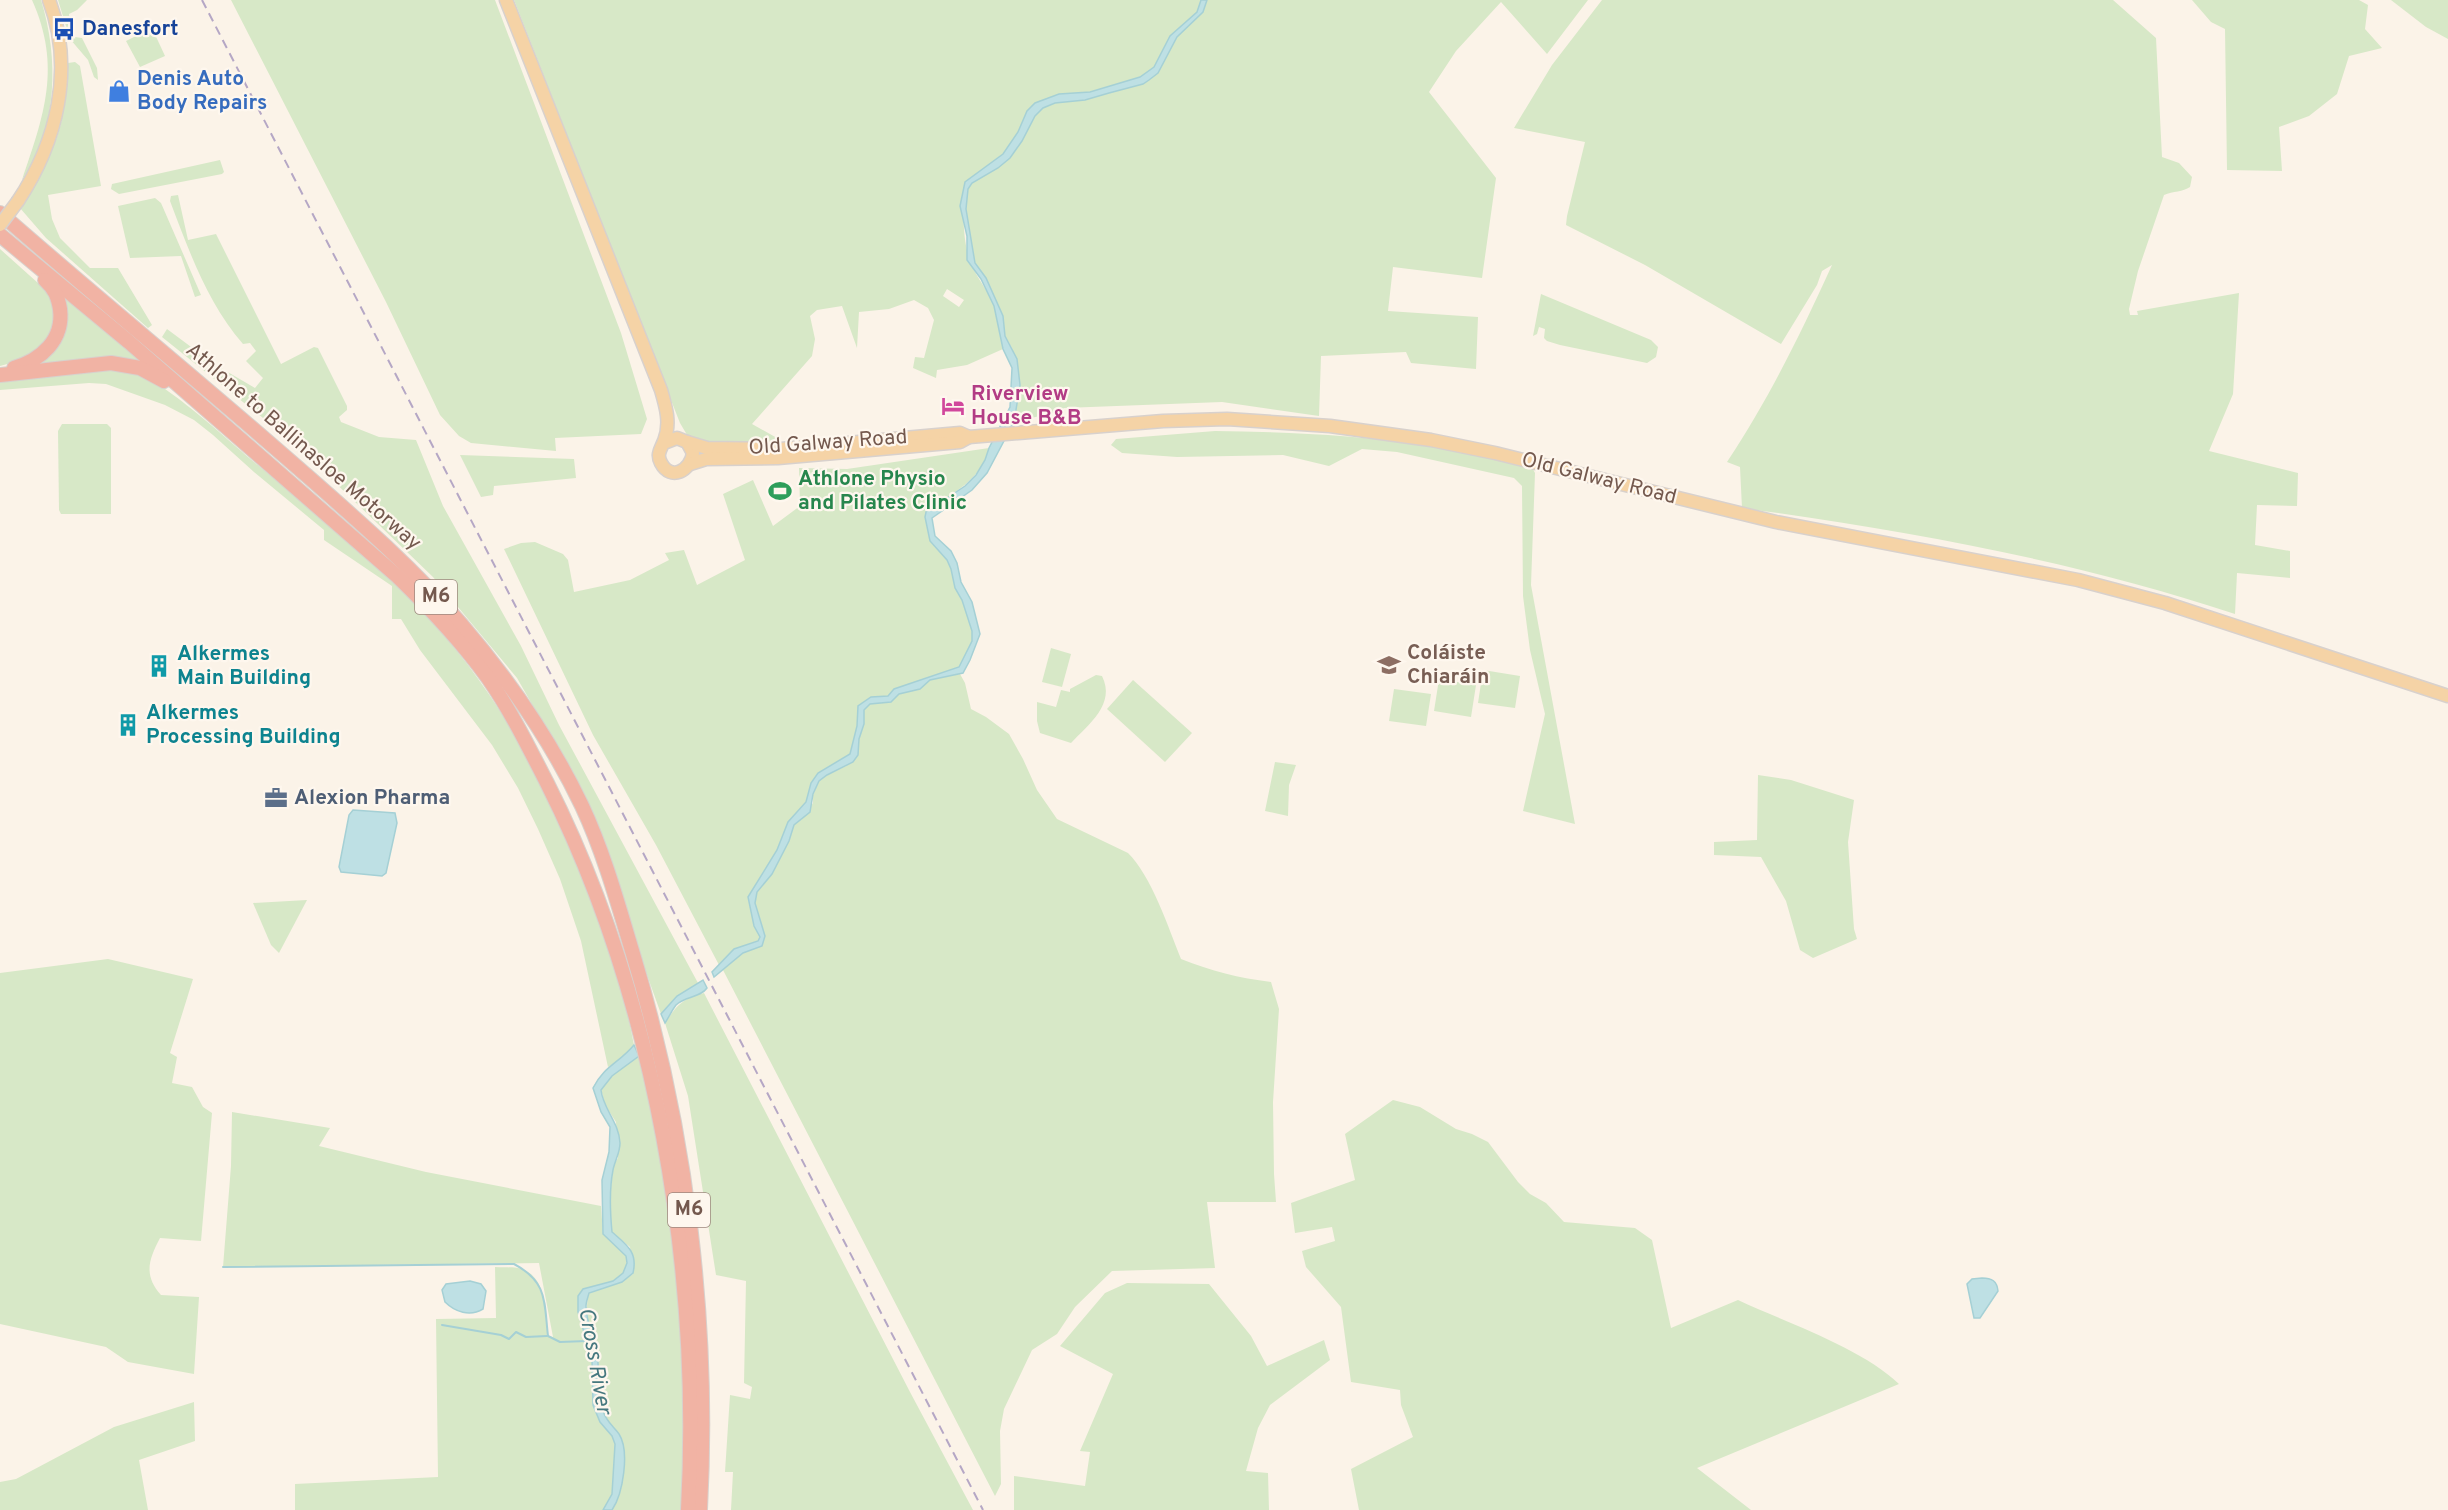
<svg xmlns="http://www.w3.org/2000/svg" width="2448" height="1510" font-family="Overpass,sans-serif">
	<rect width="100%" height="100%" fill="#fbf3e8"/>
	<g fill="#d7e8c7" fill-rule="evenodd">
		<path d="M32 0H41C59 58 58 128 22 180 44 115 62 67 32 0Z"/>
		<path d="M58 0H87L77 10 69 14 71 30 75 37 82 38 97 68 98 80 94 77 88 60 70 39Z"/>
		<path d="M231 0H495L621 333 647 419 641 434 555 438 556 451 471 443 459 436 440 415 386 302Z"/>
		<path d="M514 0H1201L1197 12 1170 36 1154 67 1140 77 1090 92 1059 94 1035 103 1027 111 1018 132 1003 154 965 182C963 209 961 245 974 270 980 282 990 294 995 307 1000 320 1000 335 1003 349L967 365 937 370 936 378 913 368 915 357 924 358 934 320 928 308 914 300 889 309 859 312 857 348 842 306 817 310 810 316 815 339 812 356 752 424 777 438 779 446 716 447 690 440 680 423ZM947 289 964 300 959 307 943 296Z"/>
		<path d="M1207 0H1588L1547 54 1501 2 1456 51 1429 92 1496 178 1482 278 1393 267 1388 311 1478 317 1476 369 1411 363 1406 352 1321 356 1319 416 1222 402 1064 408 1057 412 1014 422 1020 385 1012 348 1005 336 1003 316 986 278 975 263 966 209 968 189 972 183 998 168 1022 141 1035 116 1043 108 1055 103 1085 100 1109 93 1143 84 1149 80 1158 72 1177 37 1203 12Z"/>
		<path d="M1602 0H2113L2156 38 2162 157 2179 163 2192 177 2190 187C2183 192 2173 191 2164 195L2138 271 2129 309 2130 315H2138L2137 311 2239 293 2233 394 2209 451 2298 473 2297 506 2257 505 2255 545 2290 551V578L2237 573 2235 614C2076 561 1909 531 1742 508L1740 467 1727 462C1770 397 1800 335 1832 265L1822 271 1817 285 1781 344 1645 265 1566 225 1567 216 1585 142 1514 128 1552 65Z"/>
		<path d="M2192 0H2359L2368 5 2365 29 2382 48 2349 56 2337 94 2309 116 2279 127 2282 171 2227 170 2225 29 2211 22Z"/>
		<path d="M2391 0H2448V39L2426 27Z"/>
		<path d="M152 28 165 56 140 67 126 41Z"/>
		<path d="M75 62 80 66 101 186 48 195 52 219 60 238 90 268H118L152 325 148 328 46 238 20 208C36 182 54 153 61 123 65 106 62 75 68 63Z"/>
		<path d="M220 160 224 172 222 174 119 194 111 189 112 184Z"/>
		<path d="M178 195 188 240 216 234 281 364 314 347 318 348 347 406V410L339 417 341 422 379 437 416 440 443 506 521 646 559 725 698 983 677 996 661 1014 580 788 517 678 433 577 324 472 263 418 162 337 167 329 214 364 255 388 263 378 246 361 256 351 250 343 243 344C208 304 189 251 170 201L171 196Z"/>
		<path d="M155 198 161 203 201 295 195 297 181 256 130 258 118 206Z"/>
		<path d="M0 249 48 292C70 335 38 357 0 366Z"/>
		<path d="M57 289 143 364 32 368 52 349Z"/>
		<path d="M1541 294 1651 340 1658 347 1656 357 1647 363 1560 345 1547 341 1544 338 1545 329 1539 327 1537 334 1533 336Z"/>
		<path d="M79 369C94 369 111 367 125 369 160 375 229 442 259 466 314 512 371 559 421 610 528 721 605 895 634 1045L624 1057 608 1067 581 941 560 879 538 829 518 788 492 745 420 650 401 619H392V586L324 540V530L254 472 213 435 194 420 165 405 106 384 89 383 0 390V378Z"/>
		<path d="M62 424H107L111 428V514H61L59 510 58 431Z"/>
		<path d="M1215 431C1285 432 1355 435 1424 445 1460 451 1496 460 1532 467L1535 473 1531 585 1575 824 1523 811 1545 714 1530 650 1523 596 1522 486 1514 478 1397 452 1362 449 1329 466 1283 455 1177 457 1122 453 1111 445 1116 439Z"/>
		<path d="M989 448C978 487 948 491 925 517L930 541 947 560 951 569 955 587 962 600 972 631V641L959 667 894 689 888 696 871 697 858 706 857 726 850 754 818 773 811 783 806 802 788 822 777 850 748 897 754 926 760 937 758 941 734 949 719 965 656 845 593 735 504 549 521 543 535 542 563 554 568 560 574 592 630 580 669 560 665 553 684 550 697 585 745 560 723 494 753 480 773 526 800 506 799 468 847 469Z"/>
		<path d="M460 455 574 459 576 478 494 486 493 495 481 497Z"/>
		<path d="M1051 648 1071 654 1062 687 1042 682Z"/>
		<path d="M1483 670 1520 676 1515 708 1478 703Z"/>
		<path d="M960 674 965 683 971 709 986 717 1009 734 1023 759 1037 790 1057 819 1128 853C1151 875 1169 929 1181 959 1211 971 1239 978 1271 982L1279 1009 1273 1102 1274 1174 1276 1202H1207L1215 1268 1112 1271 1075 1307 1057 1334 1032 1350 1004 1409 1000 1431 1001 1484 995 1496 723 970 743 953 762 946 755 903 757 892 772 874 789 841 794 825 802 819 813 803V795L819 781 827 775 846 766 859 750V739L864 724 863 710 870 704 891 702 899 694 912 691 930 680Z"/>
		<path d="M1096 675 1102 676C1116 704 1089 724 1071 743L1040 733 1037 721V702L1056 707 1061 690 1070 692V689Z"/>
		<path d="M1439 679 1476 685 1471 717 1434 711Z"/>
		<path d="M1133 680 1192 733 1165 762 1107 709Z"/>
		<path d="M1394 689 1431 694 1426 726 1389 721Z"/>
		<path d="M1275 762 1296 765 1289 785 1288 816 1265 811Z"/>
		<path d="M1758 775 1791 780 1854 800 1848 842 1854 929 1857 939 1813 958 1800 950 1786 901 1761 857 1714 855V842L1757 840Z"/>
		<path d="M307 900 279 953 271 945 253 903Z"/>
		<path d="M108 959 193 979 170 1053 177 1057 172 1083 192 1087 203 1107 212 1113 201 1241 160 1238C149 1259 143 1275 161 1295L199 1297 194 1374 128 1362 106 1347 0 1324V973Z"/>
		<path d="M704 993 910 1392 973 1510H731L733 1472H725L730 1395 750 1399 752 1387 744 1383 746 1281 716 1275 688 1096 665 1023C677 1005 682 999 704 993Z"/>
		<path d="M639 1056 666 1181 684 1349 683 1510H612L616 1504 620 1435C613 1428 607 1422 603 1413 597 1399 600 1386 598 1371 595 1345 582 1318 589 1293L622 1282 633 1274 630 1247 612 1232 609 1206 613 1166 618 1158 616 1122 605 1105 601 1089 612 1076Z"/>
		<path d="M1393 1100 1420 1107 1456 1129 1472 1134 1488 1142 1518 1182 1530 1194 1546 1203 1564 1222 1635 1228 1652 1240 1671 1328 1738 1300C1785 1322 1862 1348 1899 1384L1697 1468 1751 1510H1359L1351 1469 1413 1437 1401 1405 1400 1390 1351 1382 1341 1307 1306 1267 1302 1251 1335 1241 1332 1227 1295 1233 1291 1203 1355 1180 1345 1134Z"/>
		<path d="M232 1112 330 1128 319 1146 426 1172 601 1206 603 1234 626 1256 627 1262 623 1273 613 1281 583 1289 578 1296V1312L592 1359V1380L600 1422 612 1436 615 1444 612 1494 603 1510H295V1484L438 1477 436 1319 496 1318 495 1267C504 1268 516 1266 524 1270 547 1279 546 1316 548 1336L553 1337 539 1263 223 1267 231 1166Z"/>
		<path d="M1127 1283 1209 1284 1251 1336 1267 1366 1324 1340 1330 1360 1270 1405 1258 1428 1246 1471 1268 1473 1269 1510H1014V1476L1085 1486 1090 1452 1080 1451 1113 1374 1060 1346 1105 1293Z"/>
		<path d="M194 1402 195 1441 139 1460 148 1510H0V1482L16 1479 114 1427Z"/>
	</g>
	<g fill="#bee0e4" stroke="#a5d0d5" stroke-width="1.5">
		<path d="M1201 0H1207L1203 12 1177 37 1158 73 1149 80 1143 84 1109 93 1085 100 1055 103 1043 108 1035 116 1022 141 1010 158 998 168 972 183 968 189 966 209 975 263 986 278 1003 316 1005 336 1017 359 1020 385 1014 422 987 473 972 490 932 518 935 536 951 551 957 563 961 582 972 602 980 634 970 660 963 673 930 680 920 689 899 694 891 702 870 704 864 710V724L859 739 858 755 853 762 827 775 819 781 813 794 810 812 794 825 789 841 772 874 757 892 755 903 765 936 762 946 743 953 714 977 712 972 734 949 758 941 760 937 754 926 748 897 777 850 788 822 806 802 811 783 818 773 850 754 857 726 858 706 871 697 888 696 894 689 959 667 972 641V631L962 600 955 588 951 569 947 560 930 541 925 517 926 512 965 486 976 475 985 460 989 448 1010 407 1012 368 1003 349 994 306 981 279 967 260V236L960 206 965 182 1003 154 1018 132 1027 111 1035 103 1059 94 1090 92 1140 77 1154 67 1170 36 1197 12Z"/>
		<path d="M353 810 395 813 397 823 386 873 382 876 341 872 339 867 349 815Z"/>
		<path d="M703 980 707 988C700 998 685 996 676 1005 672 1010 669 1017 665 1023L661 1014 677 996Z"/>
		<path d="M634 1045 639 1056 612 1076 601 1090C603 1109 619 1122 620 1143 620 1153 615 1160 613 1170 609 1190 610 1211 612 1232 627 1245 638 1252 633 1273L622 1282 589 1293C588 1297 586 1302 586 1306 586 1322 594 1337 597 1352 600 1372 596 1392 603 1411 606 1421 613 1426 619 1434 630 1451 623 1494 612 1510H603L612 1494 615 1444 612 1436 600 1422 593 1405 592 1359 578 1312V1296L583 1289 613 1281 623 1273 627 1263 626 1256 603 1234 602 1180 609 1152 610 1127 601 1112 593 1088C604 1066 619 1063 634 1045Z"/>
		<path d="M1982 1278C1992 1278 1997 1281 1998 1291L1980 1318H1974L1967 1284 1972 1279Z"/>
		<path d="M470 1281 481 1284 486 1291 483 1309C470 1317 455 1312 445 1302L442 1290 446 1284Z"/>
	</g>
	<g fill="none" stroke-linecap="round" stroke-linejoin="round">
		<g stroke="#a5d0d5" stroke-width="2">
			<path d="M223 1267 514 1264C548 1282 544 1302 548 1336L560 1342 587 1341"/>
			<path d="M442 1325 501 1335 509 1339 516 1332 526 1337 547 1336"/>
		</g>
		<g stroke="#d8d1cd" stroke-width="15">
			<g id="major">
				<path d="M506 0 661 390C666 407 671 424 664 441 661 449 656 454 661 463 671 482 691 470 693 453L687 442 677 438 664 443"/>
				<path d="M18 201C57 142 75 69 49 0"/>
				<path d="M687 442 707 448 781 449 960 433 969 437 1163 421 1227 419 1330 426 1431 440 1495 453 1776 522 2078 580 2165 603 2448 696"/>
				<path d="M690 464 706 459 778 458 960 442 969 437"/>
			</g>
		</g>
		<g stroke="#d8d1cd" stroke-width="16">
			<g id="highway">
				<path d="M0 213C98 299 199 381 297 467 354 517 412 567 461 624 508 679 551 741 582 806 604 853 618 904 633 954 687 1133 710 1323 700 1510"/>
				<path d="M0 235 129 342 397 576C430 608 461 641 488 678 511 711 529 748 547 783 656 999 701 1270 688 1510"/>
				<path d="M14 368C41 360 64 340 60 309 58 297 55 289 45 280"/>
				<path d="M0 375 111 363 140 368 164 381"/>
			</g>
		</g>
		<use href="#major" stroke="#f5d3a6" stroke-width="12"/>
		<use href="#highway" stroke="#f1b3a4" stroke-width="14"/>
		<path stroke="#b5a7c5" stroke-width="2" stroke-dasharray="9 6" stroke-linecap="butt" d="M202 0 983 1510"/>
		<g stroke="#d8d1cd" stroke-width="15" stroke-linecap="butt">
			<path id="major-bridge" d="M0 225 18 201"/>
		</g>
		<use href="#major-bridge" stroke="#f5d3a6" stroke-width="12"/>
	</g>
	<defs>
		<g id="bus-bare" transform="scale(1.8)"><path d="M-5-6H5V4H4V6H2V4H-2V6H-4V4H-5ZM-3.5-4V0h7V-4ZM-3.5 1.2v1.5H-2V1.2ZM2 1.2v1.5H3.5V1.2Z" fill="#1a4fb4" stroke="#fef7ee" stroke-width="2.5" paint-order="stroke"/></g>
		<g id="shop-bare" transform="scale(1.8)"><path d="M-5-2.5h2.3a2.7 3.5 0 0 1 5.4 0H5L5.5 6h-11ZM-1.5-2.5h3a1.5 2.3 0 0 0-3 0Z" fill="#3f7fe0" stroke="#fef7ee" stroke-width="2.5" paint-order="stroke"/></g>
		<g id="hotel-bare" transform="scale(1.8)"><path d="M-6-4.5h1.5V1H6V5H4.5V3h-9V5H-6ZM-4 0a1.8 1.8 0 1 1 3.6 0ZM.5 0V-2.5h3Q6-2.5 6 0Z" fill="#d1479c" stroke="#fef7ee" stroke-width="2.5" paint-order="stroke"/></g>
		<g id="stadium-bare" transform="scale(1.8)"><path d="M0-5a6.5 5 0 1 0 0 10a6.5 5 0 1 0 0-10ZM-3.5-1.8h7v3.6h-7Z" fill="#2e9e5b" stroke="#fef7ee" stroke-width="2.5" paint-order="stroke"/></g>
		<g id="school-bare" transform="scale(1.8)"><path d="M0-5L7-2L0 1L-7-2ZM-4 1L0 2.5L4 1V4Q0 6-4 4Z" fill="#8d6e63" stroke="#fef7ee" stroke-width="2.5" paint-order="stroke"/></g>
		<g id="building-bare" transform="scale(1.8)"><path d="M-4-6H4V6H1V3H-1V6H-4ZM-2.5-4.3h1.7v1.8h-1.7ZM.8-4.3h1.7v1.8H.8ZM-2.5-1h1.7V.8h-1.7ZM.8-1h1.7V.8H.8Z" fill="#0f9aa8" stroke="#fef7ee" stroke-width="2.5" paint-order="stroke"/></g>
		<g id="office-bare" transform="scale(1.8)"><path d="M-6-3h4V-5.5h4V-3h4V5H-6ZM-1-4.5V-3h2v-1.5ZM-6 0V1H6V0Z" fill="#5c6f8a" stroke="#fef7ee" stroke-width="2.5" paint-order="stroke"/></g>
	</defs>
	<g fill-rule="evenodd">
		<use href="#bus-bare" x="64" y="29"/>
		<use href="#shop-bare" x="119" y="91"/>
		<use href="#hotel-bare" x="953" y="406"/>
		<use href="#stadium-bare" x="780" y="491"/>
		<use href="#school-bare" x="1389" y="665"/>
		<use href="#building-bare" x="159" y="666"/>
		<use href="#building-bare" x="128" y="725"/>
		<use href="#office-bare" x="276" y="798"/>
	</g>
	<g text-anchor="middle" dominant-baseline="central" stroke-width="4.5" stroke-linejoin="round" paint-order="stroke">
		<g fill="#fef7ee" stroke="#9d887e" stroke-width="1.5">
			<rect x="415" y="580" width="42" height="34" rx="4.5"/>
			<rect x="668" y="1193" width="42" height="34" rx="4.5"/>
		</g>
		<g font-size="20" font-weight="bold" fill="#74594e">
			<text x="436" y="597">M6</text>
			<text x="689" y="1210">M6</text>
		</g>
		<g font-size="21" font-weight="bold" fill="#164399" stroke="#fef7ee" text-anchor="start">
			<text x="82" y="29">Danesfort</text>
		</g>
		<g font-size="21" font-weight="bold" fill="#366cbe" stroke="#fef7ee" text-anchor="start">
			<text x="137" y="79">Denis Auto<tspan x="137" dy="24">Body Repairs</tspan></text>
		</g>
		<g font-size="21" font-weight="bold" fill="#b23c85" stroke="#fef7ee" text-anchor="start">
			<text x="971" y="394">Riverview<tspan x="971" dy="24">House B&amp;B</tspan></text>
		</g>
		<g font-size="21" fill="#74594e" stroke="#fef7ee">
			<text transform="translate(828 443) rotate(-4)">Old Galway Road</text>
			<text transform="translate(303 447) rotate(41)">Athlone to Ballinasloe Motorway</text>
			<text transform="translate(1599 479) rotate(14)">Old Galway Road</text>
		</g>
		<g font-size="21" font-weight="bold" fill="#27864d" stroke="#fef7ee" text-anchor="start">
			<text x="798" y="479">Athlone Physio<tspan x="798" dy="24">and Pilates Clinic</tspan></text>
		</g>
		<g font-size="21" font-weight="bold" fill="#785e54" stroke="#fef7ee" text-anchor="start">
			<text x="1407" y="653">Coláiste<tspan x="1407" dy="24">Chiaráin</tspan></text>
		</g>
		<g font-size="21" font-weight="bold" fill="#0d838f" stroke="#fef7ee" text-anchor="start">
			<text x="177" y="654">Alkermes<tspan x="177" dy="24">Main Building</tspan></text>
			<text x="146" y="713">Alkermes<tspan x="146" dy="24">Processing Building</tspan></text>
		</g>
		<g font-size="21" font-weight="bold" fill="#4e5e75" stroke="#fef7ee" text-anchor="start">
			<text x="294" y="798">Alexion Pharma</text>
		</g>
		<g font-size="22" font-style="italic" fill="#46787f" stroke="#fef7ee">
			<text transform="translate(594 1361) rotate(80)">Cross River</text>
		</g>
	</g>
</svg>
